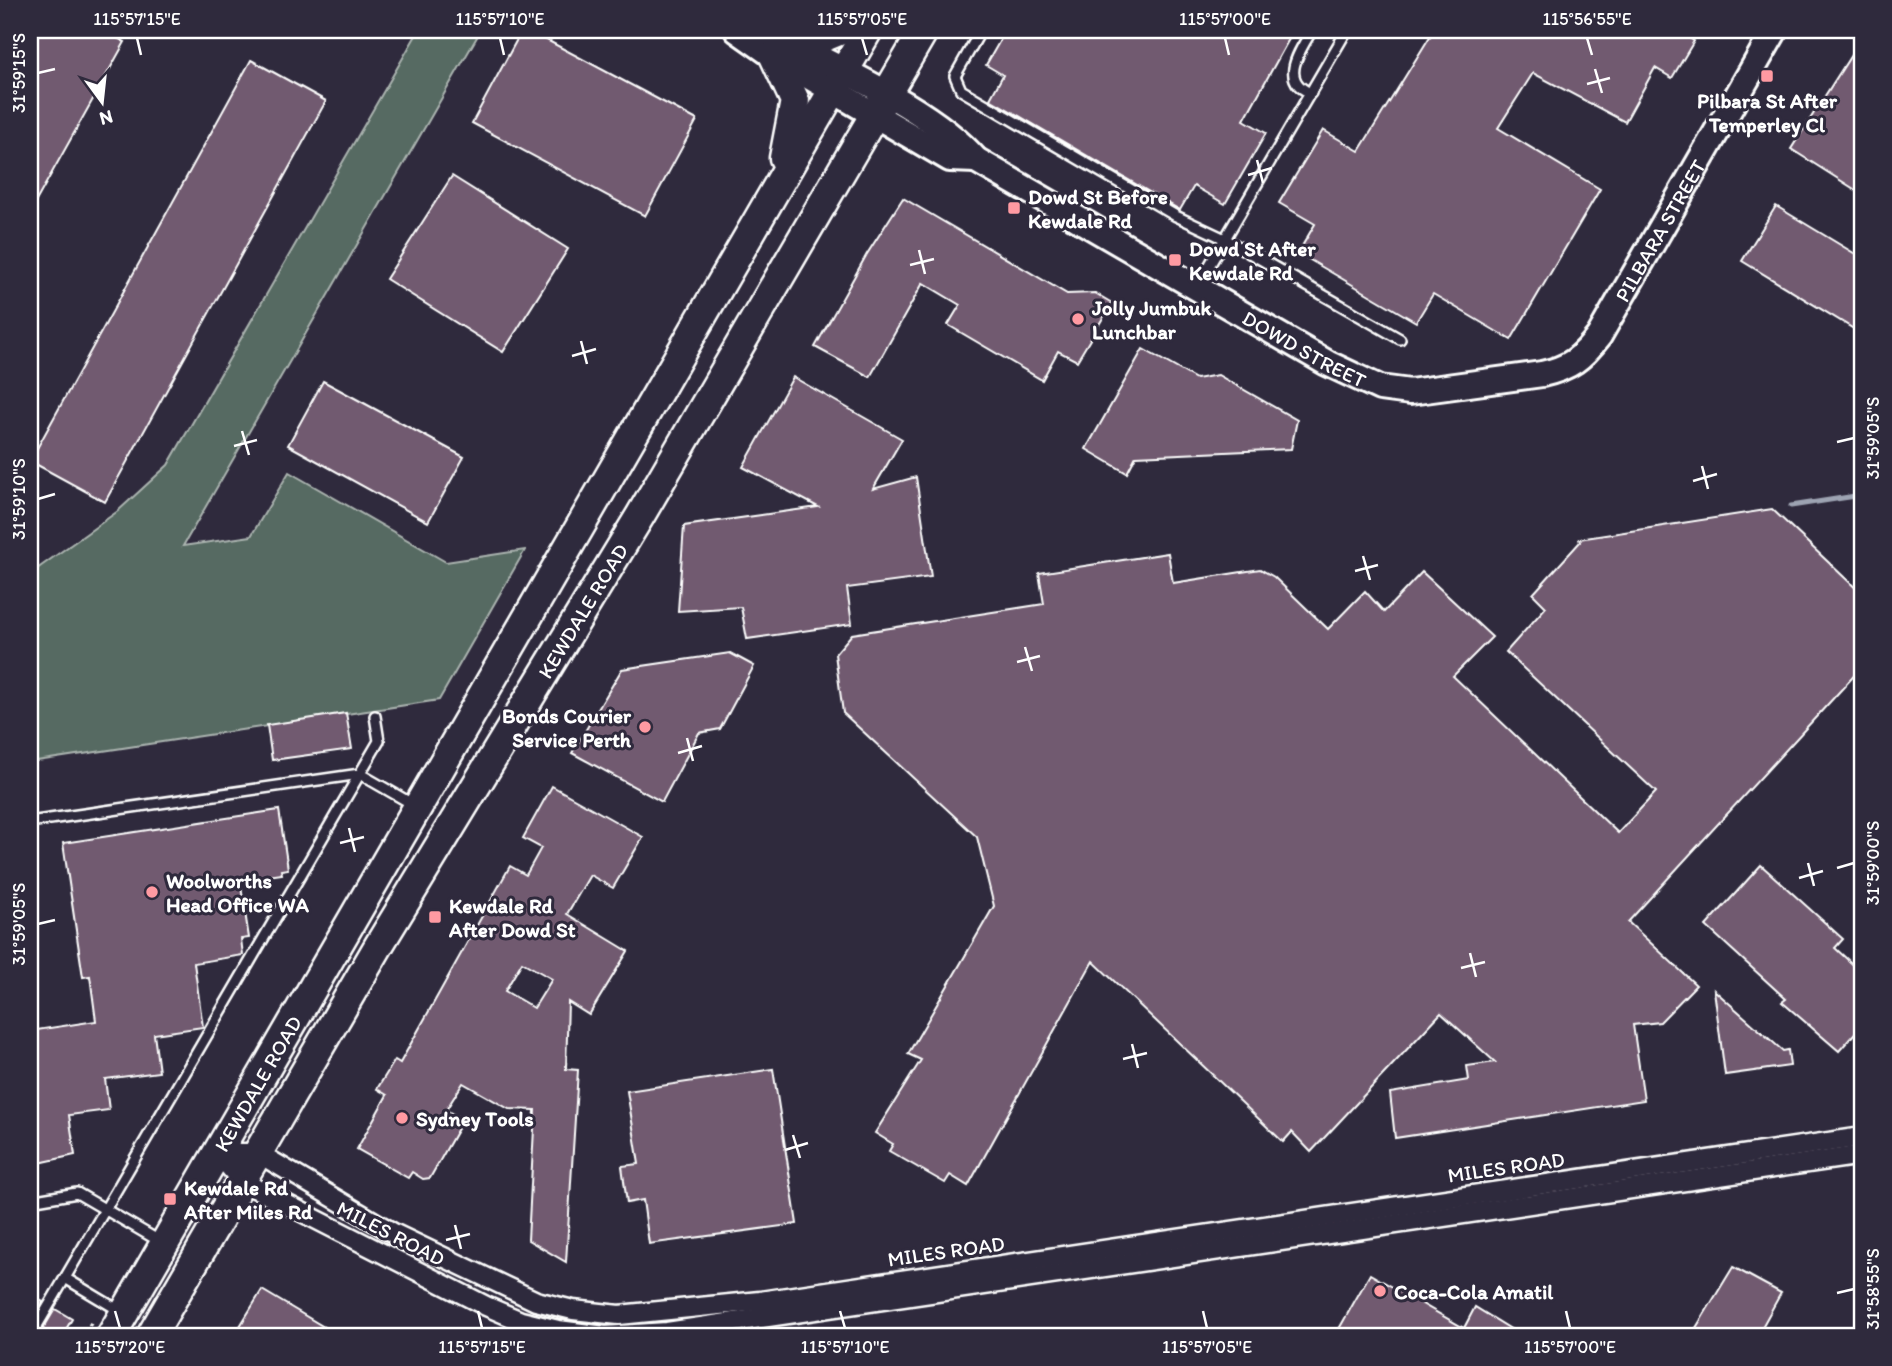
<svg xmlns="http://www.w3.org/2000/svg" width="1892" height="1366" font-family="Itim,sans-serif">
	<rect width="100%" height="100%" fill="#2f2a3d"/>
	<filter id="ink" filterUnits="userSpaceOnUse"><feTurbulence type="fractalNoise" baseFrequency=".0143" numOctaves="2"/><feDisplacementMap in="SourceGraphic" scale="14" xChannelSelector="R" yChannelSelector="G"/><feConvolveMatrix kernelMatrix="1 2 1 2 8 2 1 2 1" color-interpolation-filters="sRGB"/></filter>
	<g filter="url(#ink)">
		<path fill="#576a62" stroke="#abb4b0" stroke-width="2" d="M419 30H481L183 546 251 536 289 472 446 562 525 550 439 700 30 762V574L118 511 168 465Z"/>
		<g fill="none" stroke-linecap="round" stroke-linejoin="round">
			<path stroke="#9da3b2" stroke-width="5" d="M1791 506 1862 495"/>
		</g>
		<g fill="#715a6f" stroke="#fff" stroke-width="2" fill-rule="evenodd">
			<path d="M30 30H102L125 42 30 212Z"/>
			<path d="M522 30H528L697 120 645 216 472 123Z"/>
			<path d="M1006 30H1294L1244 120 1266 133 1225 204 1194 186 1180 210 990 99 1003 75 986 65Z"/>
			<path d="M1434 30H1676L1694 41 1672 78 1655 68 1625 122 1533 73 1498 128 1600 189 1511 340 1433 294 1416 322 1298 253 1315 224 1279 203 1323 130 1359 151Z"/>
			<path d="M1862 38V194L1791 149Z"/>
			<path d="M251 60 326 101 105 502 30 461Z"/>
			<path d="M452 176 568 249 503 352 386 279Z"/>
			<path d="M903 198 1067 294 1095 293 1112 303 1077 361 1058 351 1042 380 948 325 960 305 923 283 870 377 815 347 867 254Z"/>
			<path d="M1776 206 1862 258V334L1742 261Z"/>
			<path d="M1143 349 1196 379 1218 375 1297 420 1291 449 1136 456 1127 473 1086 449Z"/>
			<path d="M793 377 902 439 873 489 916 477 931 577 847 588 852 624 747 639 741 607 678 611 684 526 818 507 743 467Z"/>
			<path d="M323 381 464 457 428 522 288 445Z"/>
			<path d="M1772 509 1862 594V667L1628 922 1696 985 1660 1022 1633 1025 1644 1100 1395 1138 1390 1093 1469 1080 1467 1066 1495 1062 1441 1013 1311 1152 1292 1132 1283 1142 1093 961 968 1186 950 1175 945 1183 889 1151 893 1144 875 1133 921 1060 908 1054 994 906 977 837 843 713 835 654 852 634 1044 604 1039 573 1168 553 1173 583 1260 569 1274 577 1328 629 1365 591 1384 612 1422 572 1492 637 1453 676 1618 833 1656 792 1506 652 1546 607 1533 594 1580 542 1579 539Z"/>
			<path d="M730 653 754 666 720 729 699 733 662 802 572 753 622 669Z"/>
			<path d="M346 713 352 749 272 760 267 725Z"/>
			<path d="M552 786 643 837 613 888 590 875 567 914 628 951 589 1015 568 1002 566 1069 578 1070 566 1262 528 1240 535 1110 509 1109 463 1083 446 1110 458 1117 460 1125 430 1178 423 1179 412 1172 408 1178 357 1149 387 1095 377 1089 395 1060 400 1063 510 866 526 875 541 848 523 838ZM522 962 552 979 534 1008 505 991Z"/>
			<path d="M279 810 288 869 281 870 282 874 240 880 249 938 241 939 243 955 194 963 203 1027 154 1034 159 1072 105 1079 109 1110 69 1115 75 1155 30 1165V1031L96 1021 90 976 83 977 63 843Z"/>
			<path d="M1761 865 1843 939 1835 948 1862 973V1025L1839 1051 1782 1002 1786 999 1706 926Z"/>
			<path d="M1714 990 1783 1051 1788 1050 1790 1066 1725 1075Z"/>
			<path d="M773 1069 797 1224 649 1244 643 1200 627 1203 622 1166 639 1164 627 1091Z"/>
			<path d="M1733 1267 1781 1293 1757 1336H1691Z"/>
			<path d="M1370 1274 1464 1328 1475 1307 1522 1336H1335Z"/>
			<path d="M262 1290 339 1336H234Z"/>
			<path d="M30 1295 43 1302 30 1324Z"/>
			<path d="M55 1309 72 1319 62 1336H39Z"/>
		</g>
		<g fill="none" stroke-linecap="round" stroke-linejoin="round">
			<g stroke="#fff" stroke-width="14">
				<g id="lane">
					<path d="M981 30 955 76 961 90 1176 216 1225 239 1400 339"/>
					<path d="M1311 93C1278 80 1300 51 1312 30"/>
					<path d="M1198 285 1347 30"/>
					<path d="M36 821 360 774 414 805"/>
					<path d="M30 1201 77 1193 161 1242"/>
					<path d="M120 1311 65 1278 379 741 375 716"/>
					<path d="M31 1336 65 1278"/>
				</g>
			</g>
			<g stroke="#fff" stroke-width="23">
				<g id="street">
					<path d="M218 1153 241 1181 486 1306 521 1321 558 1330 605 1336 667 1332 1862 1155"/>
					<path d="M218 1153H258L395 1234 536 1301 573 1310 619 1315 760 1301 1862 1137"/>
				</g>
			</g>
			<g stroke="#fff" stroke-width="30">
				<g id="secondary">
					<path d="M737 30 774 56 950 159 976 160"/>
					<path id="s1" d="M765 30C828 65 930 106 976 160L1327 363 1380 388 1410 392 1542 374C1570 368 1582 358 1599 336L1775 30"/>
				</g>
			</g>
			<g stroke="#fff" stroke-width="33">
				<g id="primary">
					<path d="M781 39 817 40 841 30"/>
					<path d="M774 56 795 101 784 158"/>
					<path id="s2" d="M111 1336 868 30"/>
					<path id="s3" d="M151 1336 379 945 640 516 924 30"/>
				</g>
			</g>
			<path stroke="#fff" stroke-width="3.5" stroke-dasharray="7 5" stroke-linecap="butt" d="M83 1336 91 1323"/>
			<use href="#lane" stroke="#2f2a3d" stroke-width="9"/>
			<use href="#street" stroke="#2f2a3d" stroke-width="18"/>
			<use href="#secondary" stroke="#2f2a3d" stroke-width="24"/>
			<use href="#primary" stroke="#2f2a3d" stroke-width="28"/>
		</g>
	</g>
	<path fill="none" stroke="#fff" stroke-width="2.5" d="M137 38 141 55M500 38 504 55M862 38 867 55M1225 38 1229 55M1587 38 1592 55M1595 69 1602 93M38 73 55 69M1587 84 1610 78M1257 160 1263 183M1248 175 1272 168M919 250 925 274M910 265 934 259M581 341 587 364M572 356 596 349M242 431 249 455M1837 442 1854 438M234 446 257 440M1702 466 1708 489M1693 481 1717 474M38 499 55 494M1363 556 1370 580M1355 571 1378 565M1025 647 1032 671M1017 662 1040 656M687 738 693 761M678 753 702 746M349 828 355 852M340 843 364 837M1808 863 1814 886M1837 868 1854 863M1799 878 1823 871M38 924 55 920M1470 953 1476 977M1461 968 1485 962M1132 1044 1138 1068M1123 1059 1147 1053M793 1135 800 1158M785 1150 808 1143M455 1225 461 1249M446 1240 470 1234M1837 1293 1854 1289M115 1311 120 1328M478 1311 482 1328M840 1311 845 1328M1203 1311 1207 1328M1566 1311 1570 1328"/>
	<g fill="#ff9aa2" stroke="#2f2a3d" stroke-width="2.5">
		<rect x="1760" y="69" width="14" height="14" rx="3.5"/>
		<rect x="1007" y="201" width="14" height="14" rx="3.5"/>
		<rect x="1168" y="253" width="14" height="14" rx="3.5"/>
		<circle cx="1078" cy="319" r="7"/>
		<circle cx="645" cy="727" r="7"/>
		<circle cx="152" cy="892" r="7"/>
		<rect x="428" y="910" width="14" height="14" rx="3.5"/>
		<circle cx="402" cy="1118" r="7"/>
		<rect x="163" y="1192" width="14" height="14" rx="3.5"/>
		<circle cx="1380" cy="1291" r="7"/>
	</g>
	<g text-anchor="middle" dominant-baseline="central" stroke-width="6" stroke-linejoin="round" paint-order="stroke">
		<g font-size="21" font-weight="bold" fill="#fff" stroke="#2f2a3d" text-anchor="start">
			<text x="1767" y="100" text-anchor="middle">Pilbara St After<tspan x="1767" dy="24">Temperley Cl</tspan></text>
			<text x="1028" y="196">Dowd St Before<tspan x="1028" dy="24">Kewdale Rd</tspan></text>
			<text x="1189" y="248">Dowd St After<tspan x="1189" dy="24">Kewdale Rd</tspan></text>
			<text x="1092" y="307">Jolly Jumbuk<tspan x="1092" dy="24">Lunchbar</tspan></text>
			<text x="631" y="715" text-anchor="end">Bonds Courier<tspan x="631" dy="24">Service Perth</tspan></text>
			<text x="166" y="880">Woolworths<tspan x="166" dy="24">Head Office WA</tspan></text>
			<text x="449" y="905">Kewdale Rd<tspan x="449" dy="24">After Dowd St</tspan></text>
			<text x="416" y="1118">Sydney Tools</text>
			<text x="184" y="1187">Kewdale Rd<tspan x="184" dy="24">After Miles Rd</tspan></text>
			<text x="1394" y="1291">Coca-Cola Amatil</text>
		</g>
		<g font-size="21" fill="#fff" stroke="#2f2a3d">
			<text stroke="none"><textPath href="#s1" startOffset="1069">PILBARA STREET</textPath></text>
			<text stroke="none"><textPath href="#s1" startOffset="628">DOWD STREET</textPath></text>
			<text stroke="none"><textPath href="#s3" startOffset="844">KEWDALE ROAD</textPath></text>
			<text stroke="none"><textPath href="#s2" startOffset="292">KEWDALE ROAD</textPath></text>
			<text transform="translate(1506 1167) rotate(-8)">MILES ROAD</text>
			<text transform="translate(391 1233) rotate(27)">MILES ROAD</text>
			<text transform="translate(946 1251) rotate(-8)">MILES ROAD</text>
		</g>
	</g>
	<rect width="1892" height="1366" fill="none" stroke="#2f2a3d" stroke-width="77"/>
	<g transform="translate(102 102) rotate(165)" stroke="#2f2a3d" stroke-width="5" paint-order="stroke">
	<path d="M0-5L12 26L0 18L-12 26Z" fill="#ffffff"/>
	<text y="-10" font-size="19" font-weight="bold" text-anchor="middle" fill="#ffffff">N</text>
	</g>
	<rect x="38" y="38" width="1816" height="1290" fill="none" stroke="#fff" stroke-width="2.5"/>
	<g font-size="18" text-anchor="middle" fill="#fff">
		<text x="137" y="25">115°57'15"E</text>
		<text x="500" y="25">115°57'10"E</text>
		<text x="862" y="25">115°57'05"E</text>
		<text x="1225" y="25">115°57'00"E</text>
		<text x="1587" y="25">115°56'55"E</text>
		<text transform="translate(19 73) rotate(-90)" y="6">31°59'15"S</text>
		<text transform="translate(1873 438) rotate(-90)" y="6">31°59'05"S</text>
		<text transform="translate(19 499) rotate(-90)" y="6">31°59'10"S</text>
		<text transform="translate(1873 863) rotate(-90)" y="6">31°59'00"S</text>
		<text transform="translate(19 924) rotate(-90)" y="6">31°59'05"S</text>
		<text transform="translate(1873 1289) rotate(-90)" y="6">31°58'55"S</text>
		<text x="120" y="1353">115°57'20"E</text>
		<text x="482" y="1353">115°57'15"E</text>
		<text x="845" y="1353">115°57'10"E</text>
		<text x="1207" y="1353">115°57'05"E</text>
		<text x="1570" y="1353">115°57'00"E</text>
	</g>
</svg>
